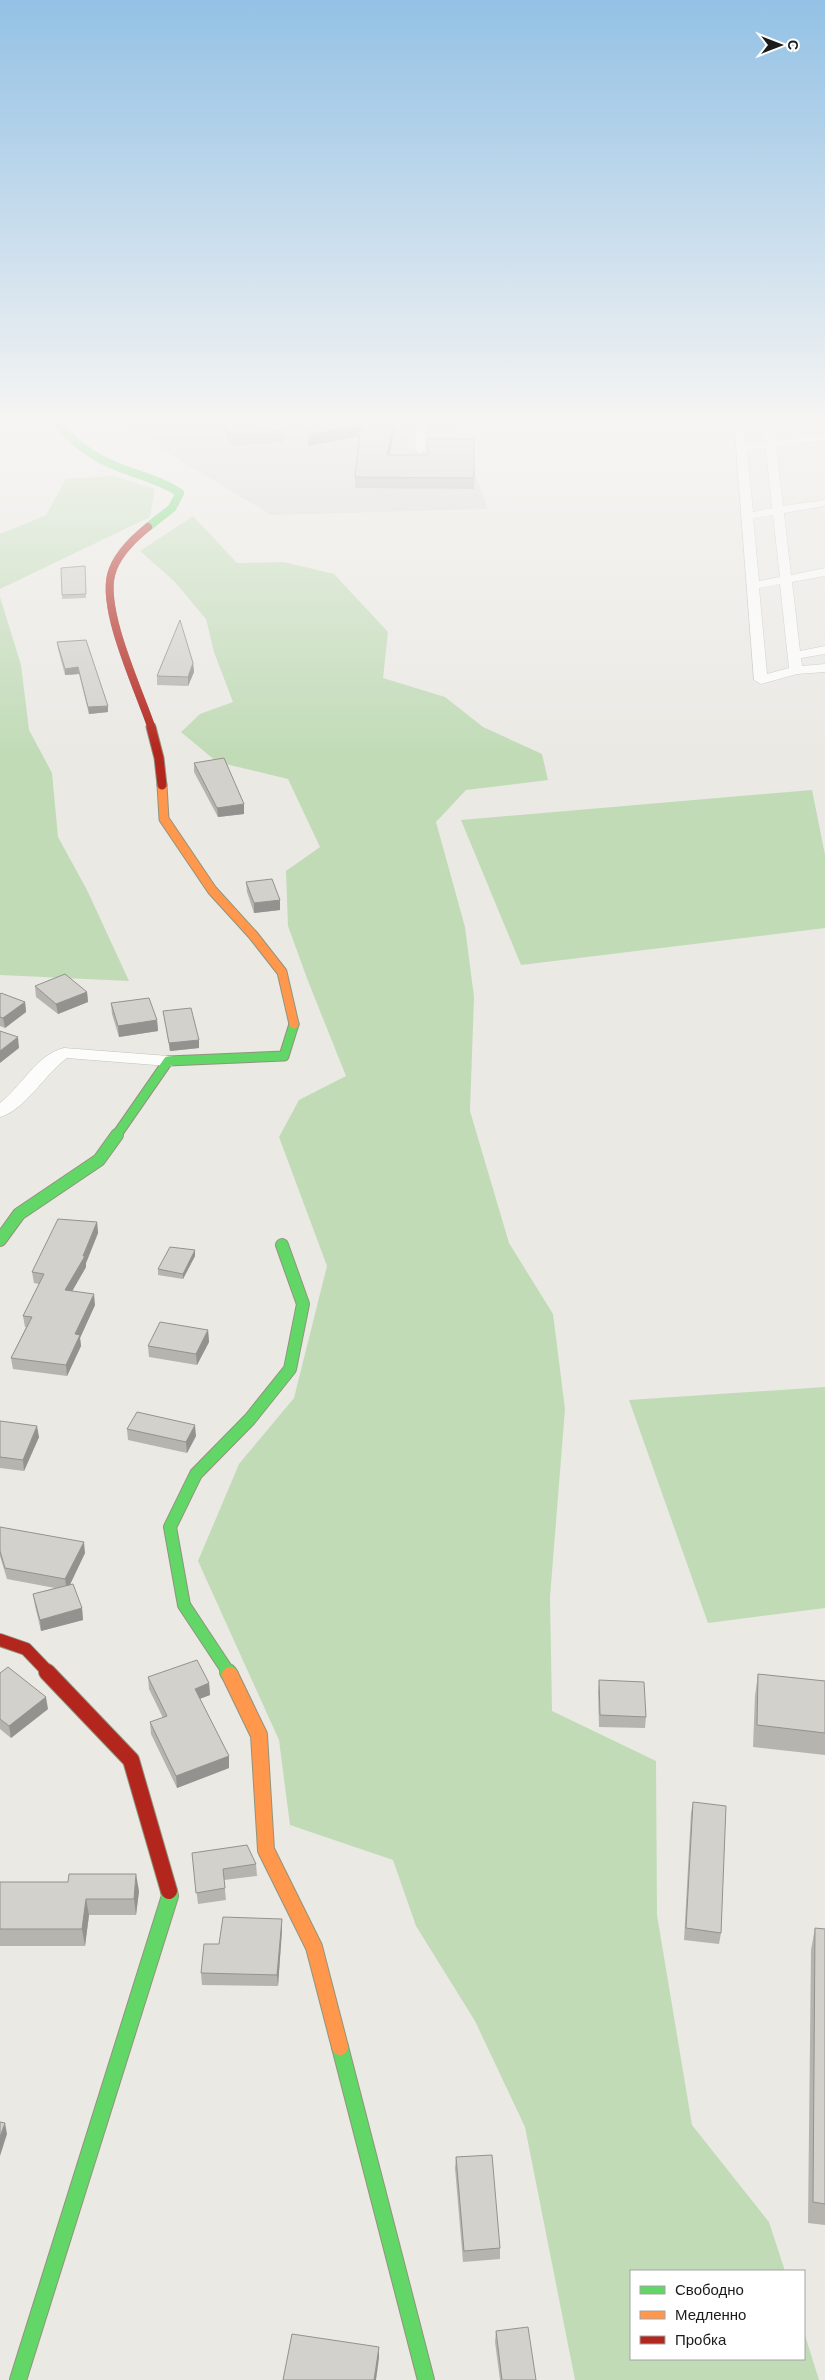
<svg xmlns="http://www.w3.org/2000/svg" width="825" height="2380" font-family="'Work Sans',sans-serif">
	<rect width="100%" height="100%" fill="#eae9e4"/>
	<path fill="#d9d8d5" d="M112 419H455L488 509 271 515Z"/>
	<g fill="#c1dbb7">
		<path d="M114 476 155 489 150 517 0 589V534L46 515 66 479Z"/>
		<path d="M193 516 237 563 284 562 334 574 388 632 383 678 445 697 483 727 542 754 548 780 466 790 436 822 465 927 474 997 470 1111 509 1243 553 1314 565 1409 550 1597 552 1711 656 1761 657 1915 692 2125 769 2222 785 2271H631V2359H804V2332L819 2380H575L525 2127 475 2021 416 1926 393 1860 290 1825 279 1740 198 1561 239 1464 294 1398 327 1266 279 1137 299 1100 346 1076 308 981 288 926 286 871 320 847 288 779 217 762 181 732 200 714 233 702 214 652 206 619 174 581 140 551Z"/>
		<path d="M0 597 21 665 29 730 52 773 58 837 87 890 129 981 0 975Z"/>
		<path d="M812 790 825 855V928L521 965 461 820Z"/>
		<path d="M825 1387V1608L708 1623 629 1400Z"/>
	</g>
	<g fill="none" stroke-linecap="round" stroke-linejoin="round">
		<g stroke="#c2c2c0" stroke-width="1">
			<g id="street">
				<path d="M417 419H427L425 450 420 453 415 450Z"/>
				<path d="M734 419H744L746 444 765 442 763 419H773L776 440 825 434V440L776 447 783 506 825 500V506L784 513 791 575 825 568V576L792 582 800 651 825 646V654L801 658 802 666 825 664V672L797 674 761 684 754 680ZM766 448 772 508 753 512 747 450ZM773 515 780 577 759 581 753 518ZM780 584 789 668 767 674 759 588Z"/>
				<path d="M64 1048 168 1056 174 1057 177 1061 174 1065 168 1066 67 1058C46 1073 24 1111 0 1117V1103C21 1087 37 1054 64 1048Z"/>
			</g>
		</g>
		<g stroke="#91947c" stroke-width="8">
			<path id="fast-far3" d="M55 419C73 445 97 460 126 470 145 477 164 482 180 493L172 508 148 527"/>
		</g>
		<g stroke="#91947c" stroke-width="11">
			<path id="fast-far2" d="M116 1136 168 1061 284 1056 294 1024"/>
		</g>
		<g stroke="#91947c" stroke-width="14">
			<g id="fast-far1">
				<path d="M0 1240 19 1214 99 1160 117 1135"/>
				<path d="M229 1673 184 1605 170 1527 196 1474 250 1419 290 1369 303 1304 282 1245"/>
			</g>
		</g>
		<g stroke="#91947c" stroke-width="18">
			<g id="fast">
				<path d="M228 1672 230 1675"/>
				<path d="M340 2047 426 2380"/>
				<path d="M18 2380 170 1896 169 1891"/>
			</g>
		</g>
		<g stroke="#91947c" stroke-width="11">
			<path id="slow-far1" d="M162 785 164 819 212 890 253 935 282 972 294 1024"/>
		</g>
		<g stroke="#91947c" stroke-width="18">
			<path id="slow" d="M230 1675 259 1735 266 1850 314 1947 340 2047"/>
		</g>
		<g stroke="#91947c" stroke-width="8">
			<path id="jam-far3" d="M148 527C133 539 116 555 111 575 102 613 139 690 152 729"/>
		</g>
		<g stroke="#91947c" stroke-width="11">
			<path id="jam-far2" d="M151 727 159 758 162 785"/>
		</g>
		<g stroke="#91947c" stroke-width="14">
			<path id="jam-far1" d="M0 1640 26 1649 49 1673"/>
		</g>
		<g stroke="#91947c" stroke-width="18">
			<path id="jam" d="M47 1672 131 1760 169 1891"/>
		</g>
		<use href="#street" fill="#fcfcfb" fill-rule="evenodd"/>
		<use href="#fast-far3" stroke="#63d668" stroke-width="8"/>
		<use href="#fast-far2" stroke="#63d668" stroke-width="9"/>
		<use href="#fast-far1" stroke="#63d668" stroke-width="12"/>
		<use href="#fast" stroke="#63d668" stroke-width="16"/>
		<use href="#slow-far1" stroke="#ff974d" stroke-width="9"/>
		<use href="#slow" stroke="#ff974d" stroke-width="16"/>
		<use href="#jam-far3" stroke="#b3261e" stroke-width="8"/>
		<use href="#jam-far2" stroke="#b3261e" stroke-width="9"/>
		<use href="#jam-far1" stroke="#b3261e" stroke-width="12"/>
		<use href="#jam" stroke="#b3261e" stroke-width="16"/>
	</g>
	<g fill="#b5b4af">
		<path d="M221 419H279L284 431V442L230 446Z"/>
		<path d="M313 419H397L389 455H428L474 439V489L355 488V477L359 436 308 446V435Z"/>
		<path d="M85 566 86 598 62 599V595Z"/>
		<path d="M86 640 108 712 89 714 79 674 65 675 58 649 57 642Z"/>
		<path d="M193 663 194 672 188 686 157 685V676Z"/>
		<path d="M194 763 244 804V814L218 817 194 772Z"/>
		<path d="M246 882 280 910 254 913 247 892Z"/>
		<path d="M35 986 87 992 88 1002 58 1014 36 997Z"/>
		<path d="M0 994 25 1002 26 1012 5 1028 0 1026Z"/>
		<path d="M111 1003 157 1020 158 1031 119 1037 112 1014Z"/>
		<path d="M163 1011 199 1040V1048L170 1051Z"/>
		<path d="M97 1222 98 1233 86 1263V1267L72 1291 95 1305 80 1338 81 1346 67 1376 13 1369 11 1358 26 1327H25L23 1316 39 1284 34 1283 32 1272Z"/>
		<path d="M195 1256 183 1279 158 1275V1269Z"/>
		<path d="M208 1330 209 1342 197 1365 149 1357 148 1346Z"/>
		<path d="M0 1421 39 1437 24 1471 0 1468Z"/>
		<path d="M127 1429 196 1436 187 1453 128 1440Z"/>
		<path d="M0 1527 85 1553 70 1584 82 1608 83 1620 41 1631 35 1606 33 1594 55 1588 7 1579 0 1556Z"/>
		<path d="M0 1673 48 1709 11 1738 0 1729Z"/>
		<path d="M758 1674 825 1681V1755L753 1747 755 1696Z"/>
		<path d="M148 1677 209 1683 210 1695 200 1699 229 1756V1768L177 1788 151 1734 150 1722 163 1718 149 1689Z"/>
		<path d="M599 1680 646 1717 645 1728 599 1727 598 1692Z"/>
		<path d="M693 1802 721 1933 719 1944 684 1940 691 1813Z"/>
		<path d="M192 1853 256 1864 257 1876 224 1880 226 1900 198 1904Z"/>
		<path d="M0 1882 139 1891 136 1915H89L85 1946H0Z"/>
		<path d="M282 1919V1930L278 1986 202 1985 201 1973 219 1944Z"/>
		<path d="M815 1928 825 1929V2225L808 2223 811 1950Z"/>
		<path d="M456 2157 500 2248V2259L463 2262 455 2168Z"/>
		<path d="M496 2331 536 2380H500L495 2342Z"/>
	</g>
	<g fill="#94928f">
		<path d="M395 419H397L387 466V455Z"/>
		<path d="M361 425V436L308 446V435Z"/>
		<path d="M193 663 194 672 188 686V677Z"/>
		<path d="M78 667 79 674 65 675V669Z"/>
		<path d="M108 706V712L89 714 88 707Z"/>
		<path d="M244 804V814L218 817 217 808Z"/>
		<path d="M280 900V910L254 913V903Z"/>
		<path d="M87 992 88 1002 58 1014 56 1004Z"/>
		<path d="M25 1002 26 1012 5 1028 3 1018Z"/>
		<path d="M157 1020 158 1031 119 1037 118 1026Z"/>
		<path d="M18 1037 19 1048 0 1063V1051Z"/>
		<path d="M199 1040V1048L170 1051 169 1043Z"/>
		<path d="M97 1222 98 1233 86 1263V1267L66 1302 65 1290 83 1256Z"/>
		<path d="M195 1250V1256L183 1279V1274Z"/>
		<path d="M94 1294 95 1305 80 1338 81 1346 67 1376 66 1365 75 1334Z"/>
		<path d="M208 1330 209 1342 197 1365 196 1354Z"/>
		<path d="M195 1425 196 1436 187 1453 186 1442Z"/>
		<path d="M37 1426 39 1437 24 1471 23 1460Z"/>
		<path d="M84 1542 85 1553 67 1591 65 1579Z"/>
		<path d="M82 1608 83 1620 41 1631 40 1620Z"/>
		<path d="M209 1683 210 1695 196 1700 195 1689Z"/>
		<path d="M46 1697 48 1709 11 1738 9 1726Z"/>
		<path d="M229 1756V1768L177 1788 176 1776Z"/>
		<path d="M136 1874 139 1891 136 1915 134 1899Z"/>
		<path d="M86 1899 89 1915 85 1946 82 1929Z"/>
		<path d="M282 1919V1930L278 1986 277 1975Z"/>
		<path d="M5 2123 7 2134 0 2156V2137Z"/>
		<path d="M379 2347V2358L376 2380H374Z"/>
	</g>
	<g fill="#d3d1cc" stroke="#94928f">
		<path d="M224 419H279L284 431 230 434Z"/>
		<path d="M313 419H395L387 455H428V439H474V478L355 477 361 425 308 435Z"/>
		<path d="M85 566 86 594 62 595 61 568Z"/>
		<path d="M180 620 193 663 188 677 157 676Z"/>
		<path d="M86 640 108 706 88 707 78 667 65 669 57 642Z"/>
		<path d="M224 758 244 804 217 808 194 763Z"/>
		<path d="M272 879 280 900 254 903 246 882Z"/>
		<path d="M65 974 87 992 56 1004 35 986Z"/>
		<path d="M1 993 25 1002 3 1018 0 1017V994Z"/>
		<path d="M149 998 157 1020 118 1026 111 1003Z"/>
		<path d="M191 1008 199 1040 169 1043 163 1011Z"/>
		<path d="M0 1031 18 1037 0 1051Z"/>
		<path d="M58 1219 97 1222 83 1256H85L65 1290 94 1294 75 1334 80 1335 66 1365 11 1358 32 1317 23 1316 44 1274 32 1272Z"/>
		<path d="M170 1247 195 1250 183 1274 158 1269Z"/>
		<path d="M160 1322 208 1330 196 1354 148 1346Z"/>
		<path d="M137 1412 195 1425 186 1442 127 1429Z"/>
		<path d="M0 1421 37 1426 23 1460 0 1457Z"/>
		<path d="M0 1527 84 1542 65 1579 5 1568 0 1551Z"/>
		<path d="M73 1584 82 1608 40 1620 33 1594Z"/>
		<path d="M197 1660 209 1683 195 1689 229 1756 176 1776 150 1722 167 1716 148 1677Z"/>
		<path d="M8 1667 46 1697 9 1726 0 1719V1673Z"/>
		<path d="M758 1674 825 1681V1733L757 1725Z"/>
		<path d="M599 1680 644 1682 646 1717 600 1715Z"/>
		<path d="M693 1802 726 1806 721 1933 686 1928Z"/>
		<path d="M247 1845 256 1864 223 1869 225 1888 196 1893 192 1853Z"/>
		<path d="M69 1874H136L134 1899H86L82 1929H0V1882H68Z"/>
		<path d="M223 1917 282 1919 277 1975 201 1973 204 1944H219Z"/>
		<path d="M815 1928 825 1929V2204L813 2202Z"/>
		<path d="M0 2122 5 2123 0 2137Z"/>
		<path d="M492 2155 500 2248 464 2251 456 2157Z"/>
		<path d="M528 2327 536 2380H502L496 2331Z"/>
		<path d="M292 2334 379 2347 374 2380H283Z"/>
	</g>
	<linearGradient id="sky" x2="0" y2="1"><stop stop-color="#93c1e5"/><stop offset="0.56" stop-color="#f6f5f3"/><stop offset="1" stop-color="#f6f5f3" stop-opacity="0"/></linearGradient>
	<rect width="825" height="752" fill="url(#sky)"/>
	<rect x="630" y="2270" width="175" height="90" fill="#ffffff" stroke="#a4a4a4"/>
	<rect x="640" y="2286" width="25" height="8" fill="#63d668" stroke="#a4a4a4"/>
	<text x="675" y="2295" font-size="15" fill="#1b1b1b">Свободно</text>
	<rect x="640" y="2311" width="25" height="8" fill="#ff974d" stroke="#a4a4a4"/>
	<text x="675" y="2320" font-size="15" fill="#1b1b1b">Медленно</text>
	<rect x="640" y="2336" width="25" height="8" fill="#b3261e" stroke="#a4a4a4"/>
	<text x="675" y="2345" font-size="15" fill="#1b1b1b">Пробка</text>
	<g transform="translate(780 45) rotate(90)" stroke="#ffffff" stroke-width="4" paint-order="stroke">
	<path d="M0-4L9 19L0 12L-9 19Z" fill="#1b1b1b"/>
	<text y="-8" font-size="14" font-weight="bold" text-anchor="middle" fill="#1b1b1b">С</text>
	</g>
</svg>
